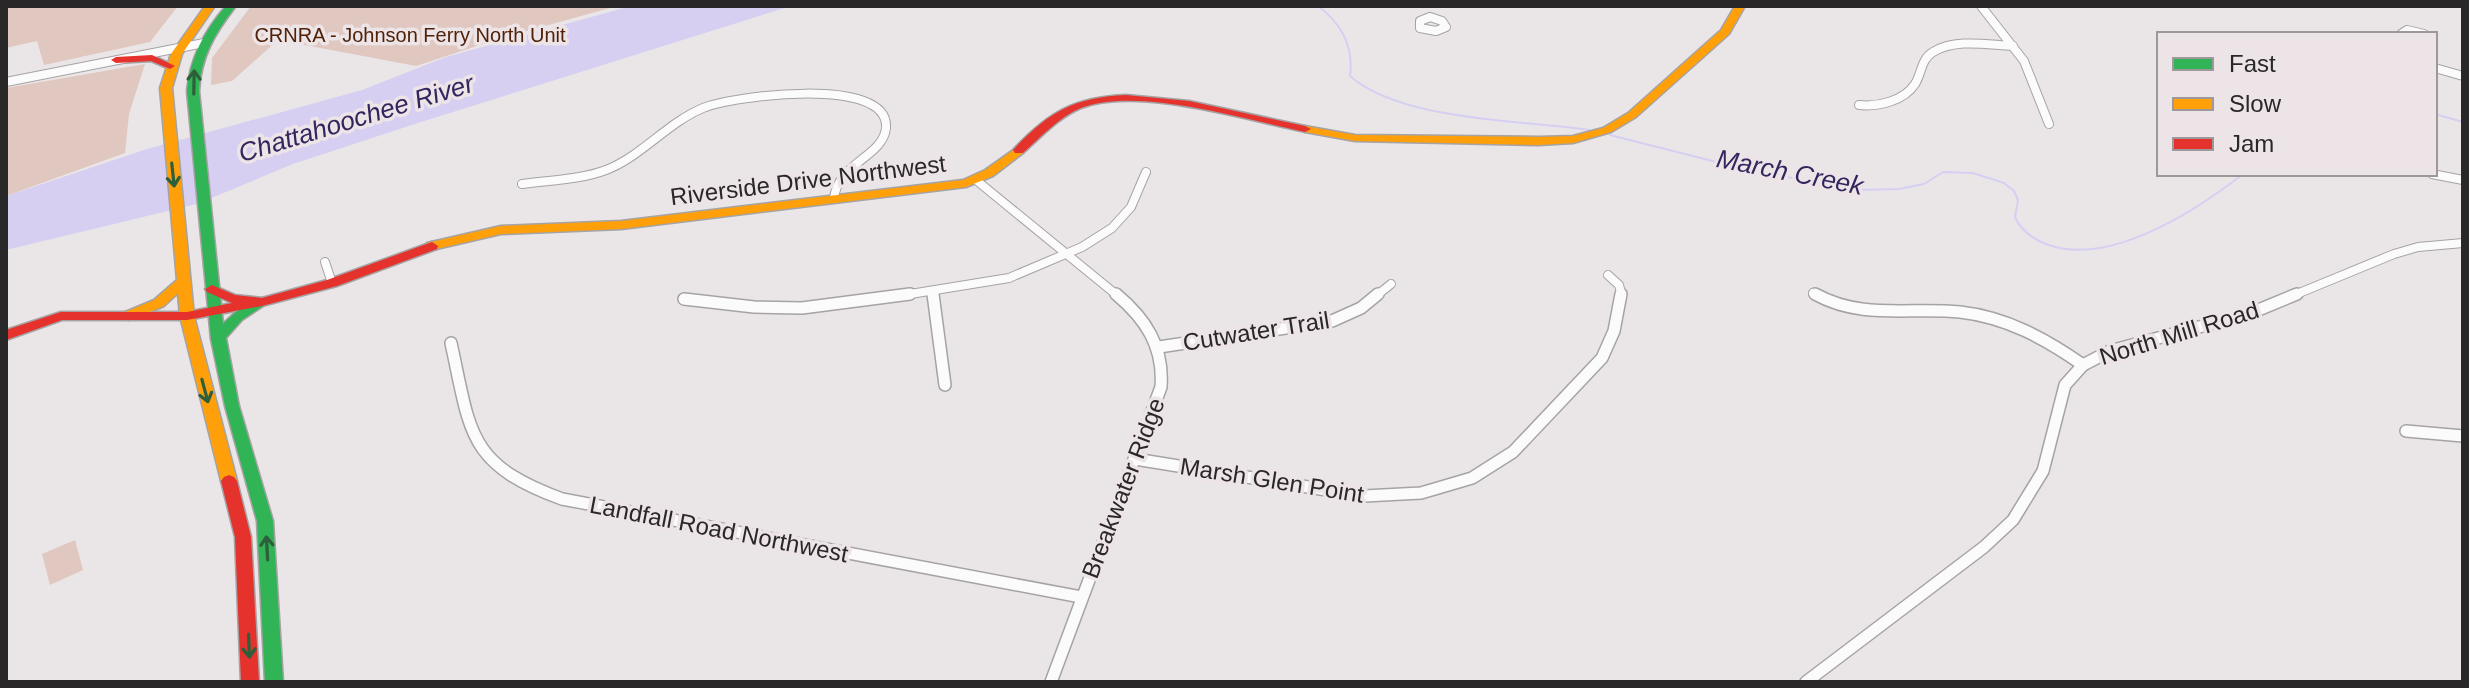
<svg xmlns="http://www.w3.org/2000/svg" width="2469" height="688" font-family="Helvetica,sans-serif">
	<rect width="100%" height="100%" fill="#eae6e8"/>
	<g fill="#e0c7bf">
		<path d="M6 6H178L150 42 44 65 37 41 6 48Z"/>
		<path d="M251 6H617L498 39 416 66 278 40 232 81 211 85 212 58Z"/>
		<path d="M145 64 129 114 125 153 6 196V88Z"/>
		<path d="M75 540 83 570 50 585 42 554Z"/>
	</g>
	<path fill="#d6cff2" d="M631 6H791L418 123 293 164 197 204 6 250V196L147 149 362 90 446 57Z"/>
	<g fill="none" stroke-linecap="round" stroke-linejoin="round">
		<g stroke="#d6cff2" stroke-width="2">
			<path d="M1318 6C1342 24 1354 46 1350 76 1401 121 1522 120 1589 130"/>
			<path d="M2435 114 2463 122"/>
			<path d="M1610 135 1740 168 1854 190 1899 189 1924 184 1943 172 1973 173 2004 183 2014 191 2018 200 2015 217C2020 229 2029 236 2041 242 2104 271 2194 212 2243 174"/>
		</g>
		<g stroke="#a6a3a4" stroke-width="10">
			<g id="street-far1">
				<path d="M1981 6 2024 61 2049 124"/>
				<path d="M1430 17 1442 21 1446 27 1436 31 1420 28V21Z"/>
				<path d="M2401 34 2407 30 2424 34"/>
				<path d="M2435 68 2463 76"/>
				<path d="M6 82 204 43"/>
				<path d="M1859 105C1878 107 1904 101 1915 84 1922 73 1921 59 1933 52 1956 38 1988 45 2013 46"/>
				<path d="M2432 174 2463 180"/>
				<path d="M976 180 1118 296"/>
				<path d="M522 184C550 180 579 180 606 170 642 156 667 123 703 108 731 96 890 75 886 128 883 157 837 163 834 199"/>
				<path d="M325 262 332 283"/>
				<path d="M1608 275 1619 285 1622 296"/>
				<path d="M933 291 934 296"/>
				<path d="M1813 293 1819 296"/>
				<path d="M898 296 1009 278 1082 247 1112 228 1131 207 1146 172"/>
				<path d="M1376 296 1391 284"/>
				<path d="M2292 296 2394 254 2418 247 2463 243"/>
			</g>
		</g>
		<g stroke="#a6a3a4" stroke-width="14">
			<g id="street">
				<path d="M933 294 945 385"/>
				<path d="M1815 294C1862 320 1909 307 1960 312 2006 317 2046 339 2083 365"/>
				<path d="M684 299 754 307 802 308 910 294"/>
				<path d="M451 343C471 434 467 464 562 499L1081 597"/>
				<path d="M1159 347 1332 321 1361 308 1378 294"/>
				<path d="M2406 431 2463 436"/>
				<path d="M1135 459 1364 496 1421 493 1472 478 1513 452 1602 358 1614 331 1621 294"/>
				<path d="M1051 682 1161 387C1164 347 1146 319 1116 294"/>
				<path d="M1806 682 1984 547 2013 520 2043 471 2065 385 2083 365 2110 351 2251 313 2297 294"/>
			</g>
		</g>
		<g stroke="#a6a3a4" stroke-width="3">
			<path id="fast" d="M226 6H236C215 33 201 56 199 91L223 324C234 312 247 303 262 298L269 302 242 320 226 338 239 406 273 521 283 682H265L257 521 225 406 211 339 187 91C190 58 204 31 226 6Z"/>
		</g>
		<g stroke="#a6a3a4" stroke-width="3">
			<g id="slow">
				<path d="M205 6H215L182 54 172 88 194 316 237 481 234 485H224L221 481 180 316 178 293 164 306 133 319 128 320 121 316 123 313 154 300 177 280 160 88 171 54Z"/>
				<path d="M1735 6H1745L1729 34 1636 117 1611 132 1573 143 1539 145 1355 141 1305 132 1299 129 1305 126 1355 135 1539 137 1573 136 1603 128 1628 113 1721 30Z"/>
				<path d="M1019 146 1025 150 1023 153 993 176 966 187 621 229 501 234 432 250 426 246 427 243 501 226 621 221 963 180 985 170Z"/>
			</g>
		</g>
		<g stroke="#a6a3a4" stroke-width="3">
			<g id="jam">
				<path d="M152 55 175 66 170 69 151 61 116 63 111 60 116 57Z"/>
				<path d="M1126 95 1189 101 1305 126 1311 129 1305 132C1247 120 1137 86 1081 108 1059 117 1041 137 1023 153H1015L1013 150C1048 112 1075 97 1126 95Z"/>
				<path d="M432 242 438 246 437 249 337 286 262 306 187 320H62L6 340V330L61 312H187L232 303 207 292 205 289 212 285 235 295 262 298 327 280Z"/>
				<path d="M229 475 234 477 237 481 251 537 259 682H241L235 537 221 481 224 477Z"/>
			</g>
		</g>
		<use href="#street-far1" stroke="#fcfbfc" stroke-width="8"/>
		<use href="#street" stroke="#fcfbfc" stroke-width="11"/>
		<use href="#fast" fill="#30b455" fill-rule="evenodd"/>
		<use href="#slow" fill="#ff9f0a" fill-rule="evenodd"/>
		<use href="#jam" fill="#e5322d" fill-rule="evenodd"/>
	</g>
	<defs><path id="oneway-shaft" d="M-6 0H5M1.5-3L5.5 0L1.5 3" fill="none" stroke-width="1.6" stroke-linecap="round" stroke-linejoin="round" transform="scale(2)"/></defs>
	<g stroke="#2c5f3a">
		<use href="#oneway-shaft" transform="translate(194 82) rotate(-89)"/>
		<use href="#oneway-shaft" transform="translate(173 175) rotate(84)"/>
		<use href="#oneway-shaft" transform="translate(205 391) rotate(75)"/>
		<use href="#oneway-shaft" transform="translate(267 548) rotate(-93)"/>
		<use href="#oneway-shaft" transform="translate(249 646) rotate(88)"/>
	</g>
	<g text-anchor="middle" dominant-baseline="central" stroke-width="7" stroke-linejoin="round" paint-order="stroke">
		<g font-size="20" fill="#502109" stroke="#ece4e7">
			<text x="410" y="35">CRNRA - Johnson Ferry North Unit</text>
		</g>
		<g font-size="24" fill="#2a2728" stroke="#ece4e7">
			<text transform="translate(808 180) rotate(-7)">Riverside Drive Northwest</text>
			<text transform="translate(1256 331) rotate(-9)">Cutwater Trail</text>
			<text transform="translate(2179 333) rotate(-17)">North Mill Road</text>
			<text transform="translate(1272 480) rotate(9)">Marsh Glen Point</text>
			<text transform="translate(1123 488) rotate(-69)">Breakwater Ridge</text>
			<text transform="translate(719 529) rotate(11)">Landfall Road Northwest</text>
		</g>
		<g font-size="26" font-style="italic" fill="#35255e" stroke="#ece4e7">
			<text transform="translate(356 118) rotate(-17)">Chattahoochee River</text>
			<text transform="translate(1790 172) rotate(11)">March Creek</text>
		</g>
	</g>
	<rect width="2469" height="688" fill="none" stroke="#2a2728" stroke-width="16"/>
	<rect x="2157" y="32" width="280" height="144" fill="#ece4e7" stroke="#9e989b" stroke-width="2"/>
	<rect x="2173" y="58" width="40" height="12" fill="#30b455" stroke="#9e989b" stroke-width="2"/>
	<text x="2229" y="72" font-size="24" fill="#2a2728">Fast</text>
	<rect x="2173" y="98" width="40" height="12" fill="#ff9f0a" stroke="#9e989b" stroke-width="2"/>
	<text x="2229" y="112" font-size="24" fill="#2a2728">Slow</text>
	<rect x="2173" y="138" width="40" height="12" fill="#e5322d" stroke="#9e989b" stroke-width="2"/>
	<text x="2229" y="152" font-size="24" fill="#2a2728">Jam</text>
</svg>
